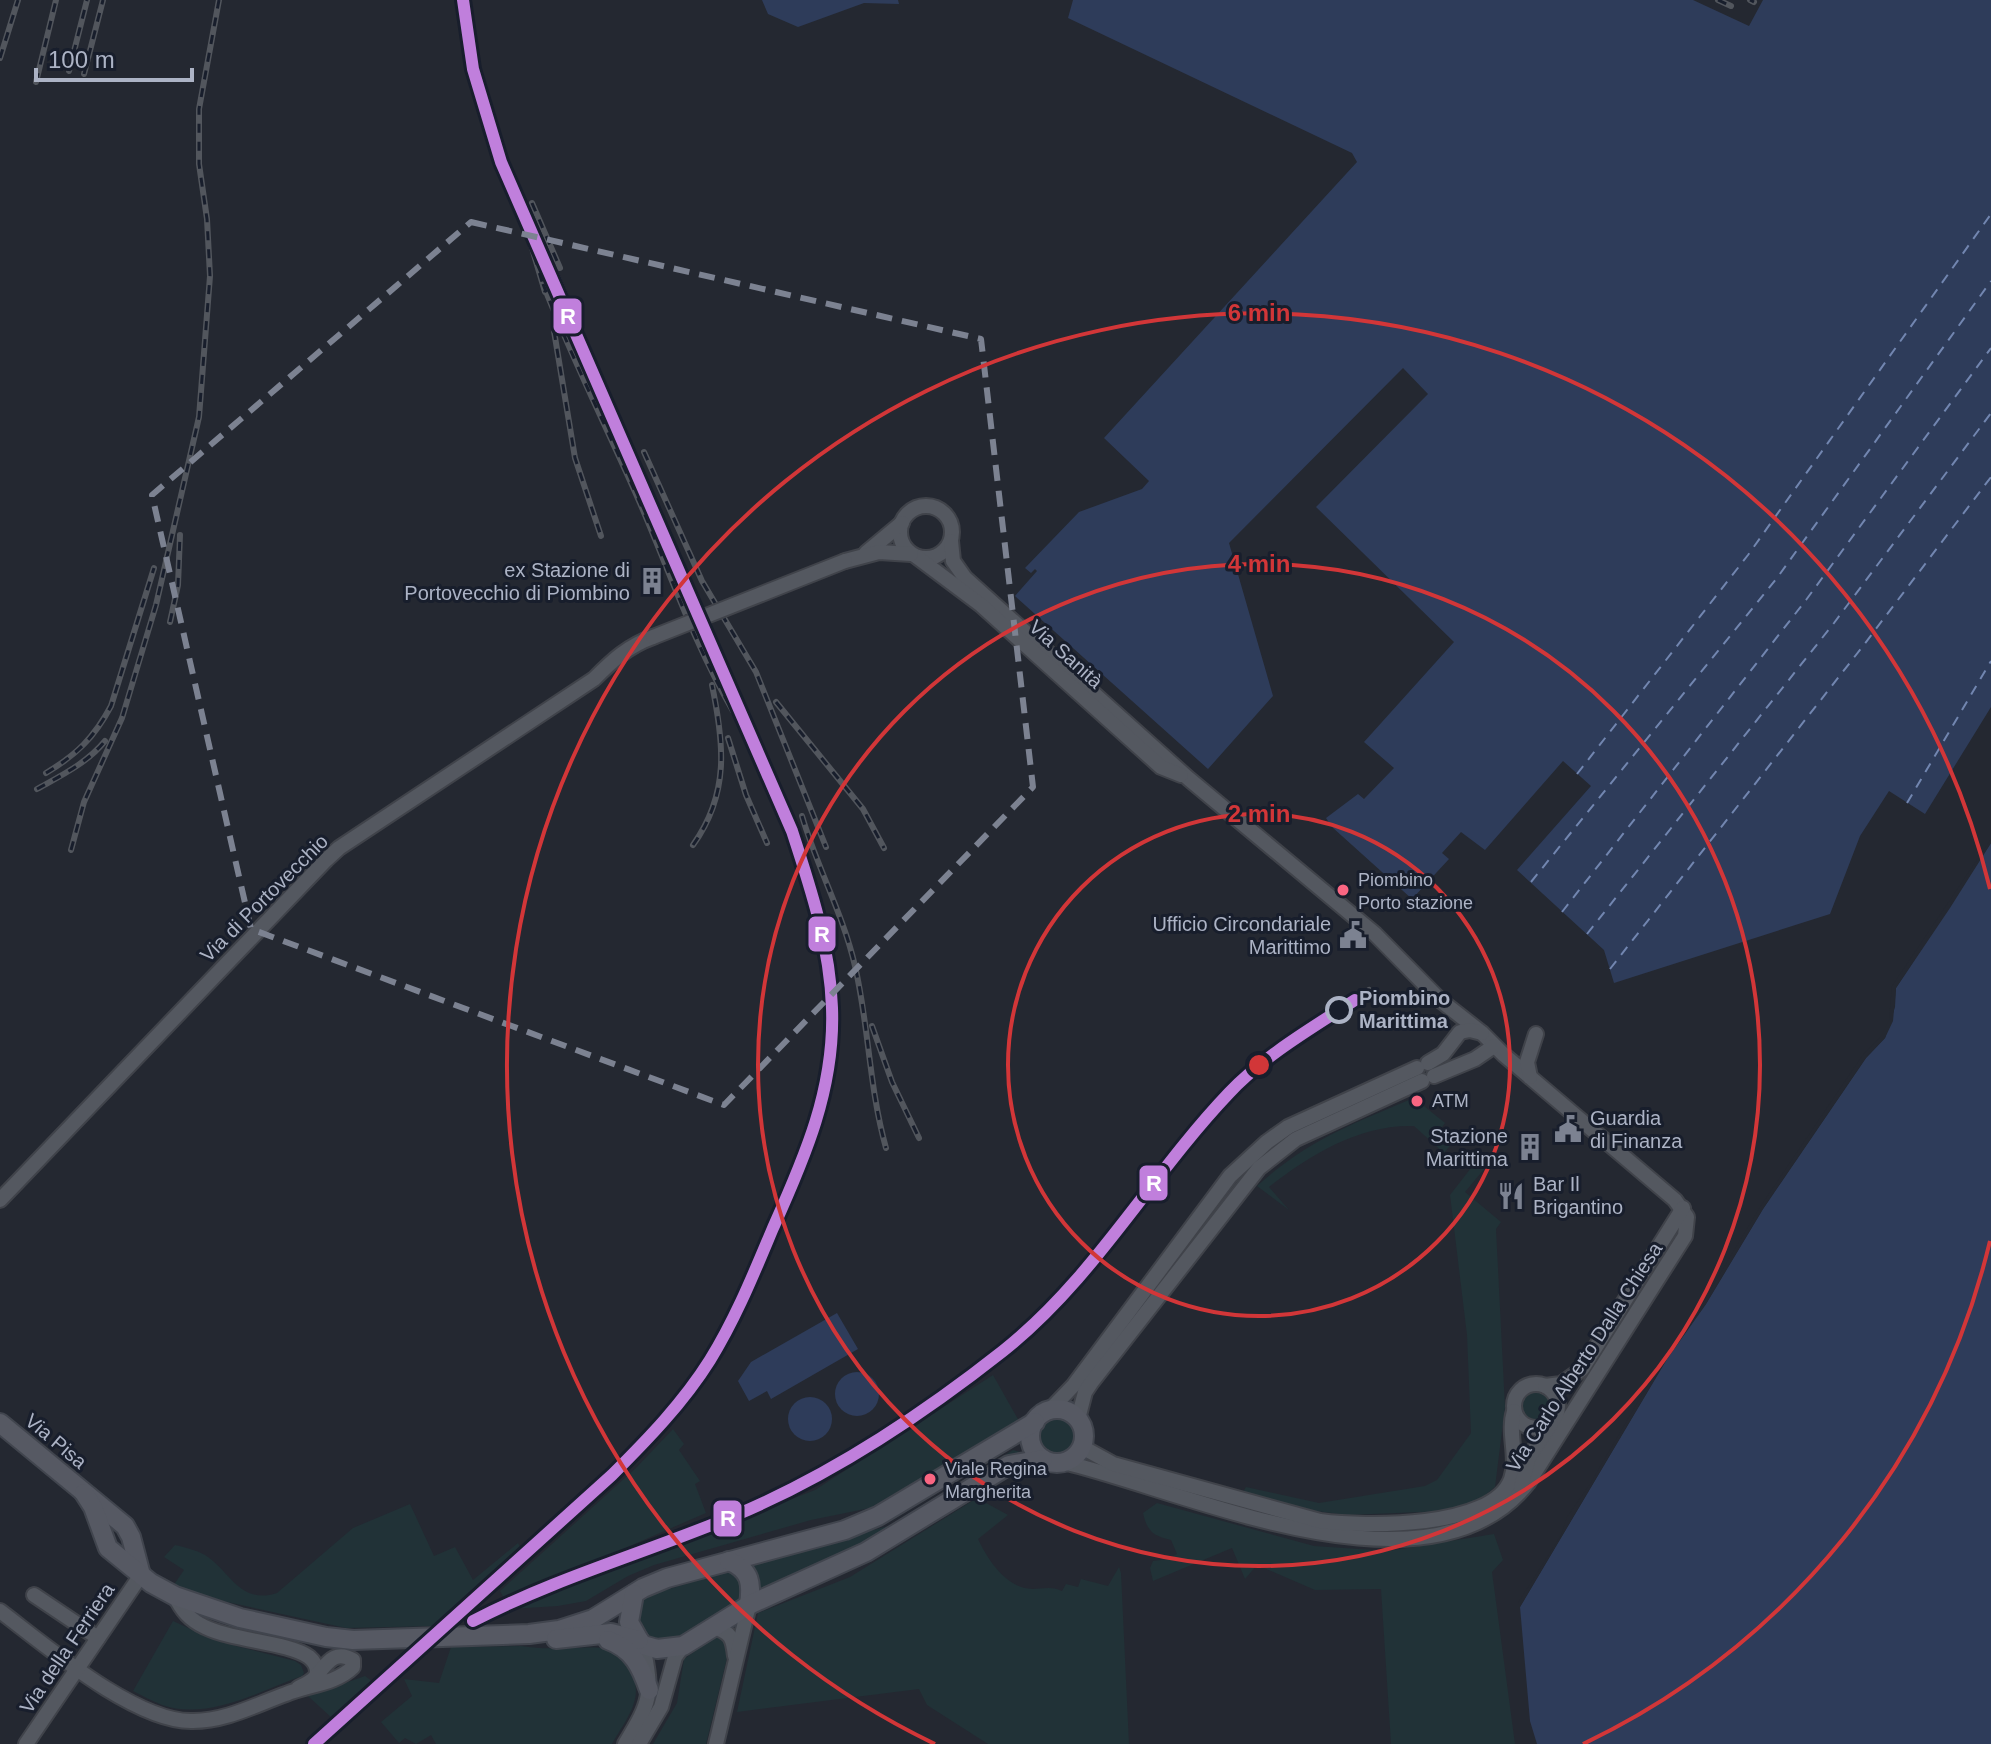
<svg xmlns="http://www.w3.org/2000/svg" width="1991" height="1744" font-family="Arial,sans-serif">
	<rect width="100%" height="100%" fill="#242831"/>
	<g fill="#213237">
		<path d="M1414 1098 1445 1123 1440 1130 1453 1142 1444 1153 1414 1126C1361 1124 1309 1155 1269 1187L1289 1210 1257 1186C1308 1140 1352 1124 1414 1098Z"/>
		<path d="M1462 1149 1485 1168 1465 1192 1501 1222 1496 1229 1505 1407 1495 1487 1477 1502 1446 1511 1347 1515 1316 1511 1243 1492 1246 1487 1319 1503 1425 1486 1437 1480 1471 1433 1467 1335 1450 1195 1471 1168 1457 1156Z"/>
		<path d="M993 1375 1019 1421 870 1508 811 1520 654 1565 628 1576 586 1601 558 1606 510 1609 815 1490Z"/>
		<circle cx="1535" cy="1406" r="16"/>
		<circle cx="1057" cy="1436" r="18"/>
		<path d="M673 1429 684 1444 679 1450 700 1481 695 1484 706 1513 505 1600 500 1591 636 1468Z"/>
		<path d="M1013 1450 1020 1452 873 1541 760 1590 757 1572 750 1562 896 1524Z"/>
		<path d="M977 1498 1008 1515 978 1539C988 1560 1006 1588 1032 1589 1044 1589 1050 1586 1062 1591L1066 1584 1078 1587 1081 1579 1108 1586 1119 1567 1121 1573 1129 1744H988L927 1705 919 1689 737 1712 758 1613 850 1577Z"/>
		<path d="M1157 1503 1314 1546 1388 1551 1494 1534 1503 1560 1492 1572 1515 1744H1391L1381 1589 1315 1590 1257 1565 1245 1579 1232 1548 1153 1581 1150 1568 1153 1561 1168 1559 1177 1554 1171 1540C1153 1536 1147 1531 1143 1513Z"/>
		<path d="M410 1504 434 1556 455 1547 473 1580 518 1543 520 1547 435 1626 346 1628 227 1602 173 1586 184 1570 164 1557 175 1545C184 1547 196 1550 205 1555 231 1572 240 1605 277 1593L353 1528Z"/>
		<path d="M727 1572 739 1577 742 1594 738 1601 674 1641C656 1644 647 1637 637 1622L642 1600 645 1596Z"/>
		<path d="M173 1621 217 1641 295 1661 301 1665 304 1673 302 1676C260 1691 207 1721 162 1705 152 1701 143 1696 133 1691Z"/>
		<path d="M715 1637H722L728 1644 727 1658 706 1744H653L677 1703 684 1659Z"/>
		<path d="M521 1646C549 1651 575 1646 603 1648 613 1649 622 1656 628 1665 647 1696 628 1716 612 1744H436L431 1735 416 1744 405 1738 399 1743 381 1722 412 1696 404 1679 439 1683 451 1647Z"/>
		<path d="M365 1676 373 1682 332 1718 308 1696Z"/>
	</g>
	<g fill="#2e3c5a">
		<path d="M762 0H898L899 4 864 3 798 27 768 14Z"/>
		<path d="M1073 0H1693L1749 26 1763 0H1991V707L1925 814 1889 791 1860 836 1830 914 1614 983 1604 950 1517 870 1591 786 1563 761 1485 850 1461 832 1442 853 1449 859 1412 899 1332 827 1326 818 1358 794 1364 799 1394 768 1364 742 1454 642 1316 507 1428 394 1403 368 1229 543 1273 696 1208 769 1015 596 1037 571 1035 569 1031 573 1025 568 1079 512 1142 489 1149 481 1104 438 1357 162 1352 153 1068 18Z"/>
		<path d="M1991 843V1744H1537L1530 1721 1520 1607 1667 1359 1706 1304 1763 1209 1866 1058 1885 1038 1895 1007 1896 988Z"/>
		<path d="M837 1313 858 1349 771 1399 767 1391 749 1401 738 1381 751 1362Z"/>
		<circle cx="857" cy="1394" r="22"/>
		<circle cx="810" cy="1419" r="22"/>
	</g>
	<path fill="#242831" d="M1991 839V843L1950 908 1896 988 1893 1021 1885 1038 1866 1058 1763 1209 1706 1304 1667 1359 1520 1607 1518 1603 1561 1535 1567 1517 1590 1484 1664 1357 1703 1302 1760 1207 1862 1056 1881 1036 1889 1020 1892 986Z"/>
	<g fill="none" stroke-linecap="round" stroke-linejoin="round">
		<g stroke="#7286b0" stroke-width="2" stroke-dasharray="10 8" stroke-linecap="butt">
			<path d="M1577 774 1748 555 1991 214"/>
			<path d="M1907 803 1991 661"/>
			<path d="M1531 882 1777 578 1991 281"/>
			<path d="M1562 912 1806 600 1991 348"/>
			<path d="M1587 934 1834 623 1991 413"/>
			<path d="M1610 969 1863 646 1991 477"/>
		</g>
		<g stroke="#40434a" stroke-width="18">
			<g id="minor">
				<circle cx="926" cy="532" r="26"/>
				<path d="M951 541 953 561 965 578 1189 779 1375 934 1440 1000 1482 1033 1504 1055 1675 1200 1687 1217 1685 1236 1528 1483C1429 1607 1187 1491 1063 1462"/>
				<path d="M866 553 902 523"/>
				<path d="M917 557 981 605 1161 767 1181 775"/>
				<path d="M845 561 879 552 911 554"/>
				<path d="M1428 1063 1443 1054 1460 1032 1470 1030 1482 1033"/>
				<path d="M1434 1076 1475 1059 1494 1046"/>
				<path d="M1530 1077 1527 1062 1536 1034"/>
				<path d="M0 1200 326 860 339 848 594 679C613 660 628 646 653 637"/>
				<circle cx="1536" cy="1406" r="22"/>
				<path d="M1545 1386 1561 1384 1582 1369 1683 1208"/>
				<path d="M1050 1410 1074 1385 1230 1176 1267 1142 1288 1127 1417 1068"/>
				<path d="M1078 1419 1085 1392 1091 1383 1259 1168 1296 1139 1422 1081"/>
				<path d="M1082 1447 1113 1464 1320 1521C1364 1527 1493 1529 1511 1479 1519 1457 1507 1433 1514 1411"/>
				<path d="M1521 1487 1529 1457 1551 1424"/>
				<path d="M34 1595 98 1638"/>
				<path d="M175 1596C182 1611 190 1620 205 1627 233 1641 288 1642 309 1657 315 1662 317 1666 317 1673"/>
				<path d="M0 1611C45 1645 136 1723 193 1721 226 1721 255 1705 286 1694 307 1685 336 1684 353 1667V1660C334 1649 327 1664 315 1677 311 1682 304 1685 298 1688"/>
				<path d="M713 1627C731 1632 733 1638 735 1656"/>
				<path d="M26 1744 141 1575"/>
				<path d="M625 1744C651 1701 653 1695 643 1645"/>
				<path d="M639 1744 661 1707 675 1657 683 1646"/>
				<path d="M716 1744 749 1605"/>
			</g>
		</g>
		<g stroke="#41454e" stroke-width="22">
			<g id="major">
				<circle cx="1057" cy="1436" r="27"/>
				<path d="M0 1423 125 1526 131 1537 141 1575"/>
				<path d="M84 1493 93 1507 108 1548 151 1583 175 1596 240 1618 326 1637 353 1640 529 1634 559 1630 593 1619 643 1588 667 1578 845 1530 878 1516 1035 1422"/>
				<path d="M729 1561C751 1570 752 1584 749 1605"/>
				<path d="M634 1594 629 1622 639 1640 643 1645 657 1649 683 1646 749 1605 866 1552 1009 1465 1043 1459"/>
				<path d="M556 1639 611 1633 639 1640"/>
				<path d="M608 1640C633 1649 641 1667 649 1690"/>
			</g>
		</g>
		<use href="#minor" stroke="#545860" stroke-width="14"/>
		<use href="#major" stroke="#565963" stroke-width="18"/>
		<g stroke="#52565d" stroke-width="6">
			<g id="rail">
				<path d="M1718 0 1731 6"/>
				<path d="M1750 0 1754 2"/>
				<path d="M0 58 18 0"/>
				<path d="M69 71 87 0"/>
				<path d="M84 74 103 0"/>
				<path d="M36 82 56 0"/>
				<path d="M532 203 560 268"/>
				<path d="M519 204 545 292"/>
				<path d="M550 260 779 793 786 819"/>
				<path d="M543 284C572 359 608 430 640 503 670 573 695 646 733 711"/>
				<path d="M554 331 575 458 601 536"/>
				<path d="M644 452 702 581 756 672 826 847"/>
				<path d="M170 622 178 585 180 535"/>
				<path d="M776 702 863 809 884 848"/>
				<path d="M728 738 746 795 767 843"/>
				<path d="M46 773C76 755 94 738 111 706L154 568"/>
				<path d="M37 789C62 775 87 763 105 741"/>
				<path d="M802 816C817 867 843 914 855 966 869 1026 869 1088 886 1148"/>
				<path d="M693 845C730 793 724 743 712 685"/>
				<path d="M71 850 84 802 122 718 156 605 199 417 210 276 207 219 199 164V109L219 0"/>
				<path d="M1355 1000 1369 990"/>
				<path d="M872 1026 892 1082 919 1138"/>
			</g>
		</g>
		<use href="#rail" stroke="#181e2c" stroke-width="3" stroke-dasharray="9" stroke-linecap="butt"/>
		<g stroke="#40434a" stroke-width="18" stroke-linecap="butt">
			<path id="minor-bridge" d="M653 637 845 561"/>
		</g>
		<use href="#minor-bridge" stroke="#545860" stroke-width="14"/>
		<g stroke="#181e2c" stroke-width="18">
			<g id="rail-1">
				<path d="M473 1621C558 1577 648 1552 736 1515 831 1475 922 1415 1003 1351 1094 1279 1150 1176 1229 1093 1265 1055 1312 1028 1355 1000"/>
				<path d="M314 1744 612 1475C648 1439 683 1403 710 1360 736 1318 754 1273 773 1228 805 1157 835 1088 832 1008 830 947 811 889 792 831L501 162 473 69 463 0"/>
			</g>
		</g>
		<use href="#rail-1" stroke="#c07fdc" stroke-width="12"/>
	</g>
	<path fill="none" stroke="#7c8291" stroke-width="6" stroke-dasharray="16 10" stroke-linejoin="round" d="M471 222 981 339 1033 787 724 1105 251 929 152 495Z"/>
	<g fill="none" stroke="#d23638" stroke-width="4">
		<circle cx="1259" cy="1065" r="251"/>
		<circle cx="1259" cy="1065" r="501"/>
		<path d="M1990 1241A752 752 0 0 1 1583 1744M935 1744A752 752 0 1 1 1990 889"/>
	</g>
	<defs>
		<g id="building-bare" transform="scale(2.16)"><path d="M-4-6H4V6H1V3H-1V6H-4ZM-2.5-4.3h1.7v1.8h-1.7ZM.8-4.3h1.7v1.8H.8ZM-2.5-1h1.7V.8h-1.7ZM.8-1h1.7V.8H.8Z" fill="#7c8291" stroke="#181e2c" stroke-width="2.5" paint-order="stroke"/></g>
		<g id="civic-bare" transform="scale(2.16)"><path d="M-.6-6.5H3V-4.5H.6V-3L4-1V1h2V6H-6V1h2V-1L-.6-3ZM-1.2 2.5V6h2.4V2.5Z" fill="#7c8291" stroke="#181e2c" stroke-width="2.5" paint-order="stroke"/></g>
		<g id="restaurant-bare" transform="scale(2.16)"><path d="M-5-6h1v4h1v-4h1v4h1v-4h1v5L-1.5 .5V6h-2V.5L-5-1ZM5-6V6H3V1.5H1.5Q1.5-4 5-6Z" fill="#7c8291" stroke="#181e2c" stroke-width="2.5" paint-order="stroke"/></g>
	</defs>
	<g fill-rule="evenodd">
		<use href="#building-bare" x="652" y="581"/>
		<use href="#civic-bare" x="1353" y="935"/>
		<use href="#civic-bare" x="1568" y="1129"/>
		<use href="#building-bare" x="1530" y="1147"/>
		<use href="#restaurant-bare" x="1511" y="1196"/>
	</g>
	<g fill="#fa6682" stroke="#181e2c" stroke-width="3">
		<circle cx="1343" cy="890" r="7"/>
		<circle cx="1417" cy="1101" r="7"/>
		<circle cx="930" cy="1479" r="7"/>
	</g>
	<circle fill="#181e2c" stroke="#acb3c5" stroke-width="4" cx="1339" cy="1010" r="12"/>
	<g text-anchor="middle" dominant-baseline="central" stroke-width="6" stroke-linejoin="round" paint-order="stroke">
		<g font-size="18" fill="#acb3c5" stroke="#181e2c" text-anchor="start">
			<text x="1358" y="880">Piombino<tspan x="1358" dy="23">Porto stazione</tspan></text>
			<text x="1432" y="1101">ATM</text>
			<text x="945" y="1469">Viale Regina<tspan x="945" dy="23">Margherita</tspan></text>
		</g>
		<g font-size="20" fill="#acb3c5" stroke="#181e2c" text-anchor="end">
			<text x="630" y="570">ex Stazione di<tspan x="630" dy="23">Portovecchio di Piombino</tspan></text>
			<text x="1331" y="924">Ufficio Circondariale<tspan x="1331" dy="23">Marittimo</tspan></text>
			<text x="1590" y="1118" text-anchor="start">Guardia<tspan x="1590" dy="23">di Finanza</tspan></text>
			<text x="1508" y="1136">Stazione<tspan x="1508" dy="23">Marittima</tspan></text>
			<text x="1533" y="1184" text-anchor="start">Bar Il<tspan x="1533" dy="23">Brigantino</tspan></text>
		</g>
		<g font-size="20" fill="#acb3c5" stroke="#181e2c">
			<text transform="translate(1066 654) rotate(42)">Via Sanità</text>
			<text transform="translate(264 898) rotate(-45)">Via di Portovecchio</text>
			<text transform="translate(1584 1357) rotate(-57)">Via Carlo Alberto Dalla Chiesa</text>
			<text transform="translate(56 1441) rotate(40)">Via Pisa</text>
			<text transform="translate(67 1648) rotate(-56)">Via della Ferriera</text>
		</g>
		<g font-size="20" font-weight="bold" fill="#acb3c5" stroke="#181e2c" text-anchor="start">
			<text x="1359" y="998">Piombino<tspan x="1359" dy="23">Marittima</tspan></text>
		</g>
	</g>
	<circle cx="1259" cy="1065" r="12" fill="#d23638" stroke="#181e2c" stroke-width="4"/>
	<g font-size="24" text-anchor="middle" font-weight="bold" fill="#d23638" stroke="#181e2c" stroke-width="6" stroke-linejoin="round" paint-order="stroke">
		<text x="1259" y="321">6 min</text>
		<text x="1259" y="572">4 min</text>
		<text x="1259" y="822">2 min</text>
	</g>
	<g stroke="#181e2c" stroke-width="3">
		<rect x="552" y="297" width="31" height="38" rx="8" fill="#c07fdc"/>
		<rect x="807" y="915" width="30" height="38" rx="8" fill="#c07fdc"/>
		<rect x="1138" y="1164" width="31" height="38" rx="8" fill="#c07fdc"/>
		<rect x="712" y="1499" width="31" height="39" rx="8" fill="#c07fdc"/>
	</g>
	<g font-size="22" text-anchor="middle" font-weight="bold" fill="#fff">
		<text x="568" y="324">R</text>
		<text x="822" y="942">R</text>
		<text x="1154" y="1191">R</text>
		<text x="728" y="1526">R</text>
	</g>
	<path d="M36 68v12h156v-12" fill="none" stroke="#acb3c5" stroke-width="4"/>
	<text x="48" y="68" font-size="24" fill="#acb3c5" stroke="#181e2c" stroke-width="6" paint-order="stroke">100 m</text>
</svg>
